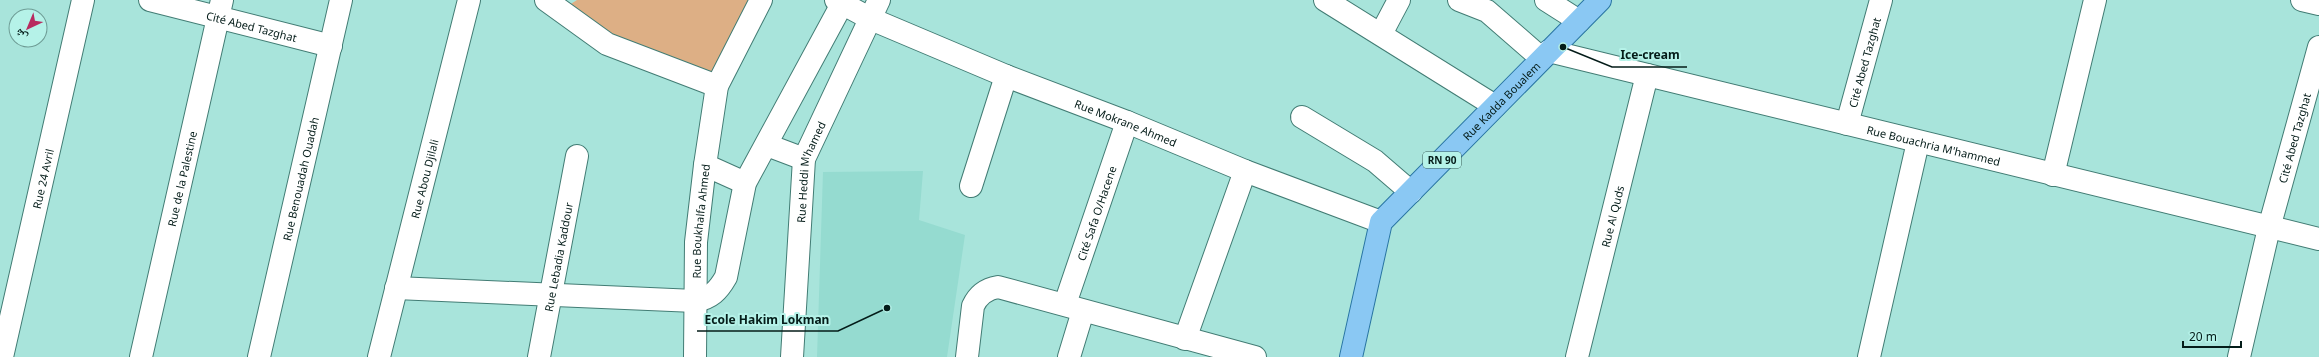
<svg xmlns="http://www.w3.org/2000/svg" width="2319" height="357" font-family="'Noto Sans','Noto Naskh Arabic',sans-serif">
	<rect width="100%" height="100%" fill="#a8e4db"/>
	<path fill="#95dbd0" d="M923 171 919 220 965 235 947 357H817L823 172Z"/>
	<path fill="#ddaf85" d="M577 0H751L713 80 608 37 566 7Z"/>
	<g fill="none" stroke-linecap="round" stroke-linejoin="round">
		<g stroke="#427c74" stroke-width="24">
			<g id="minor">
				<path id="s1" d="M150 0 331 46"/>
				<path d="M546 0 607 44 717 86"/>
				<path id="s2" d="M836 0 871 19 1006 76 1127 122 1245 171 1381 222"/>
				<path d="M1325 0 1495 106"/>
				<path d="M1459 0 1487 11 1541 58"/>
				<path d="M1546 0 1579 21"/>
				<path d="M2302 0 2319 4"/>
				<path d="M1381 34 1399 0"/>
				<path id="s3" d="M1549 51 2319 239"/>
				<path d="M1302 117 1375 161 1411 192"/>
				<path id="s4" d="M1847 124 1881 0"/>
				<path d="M767 145 804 159"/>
				<path d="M705 165 745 183"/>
				<path d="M2053 175 2095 0"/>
				<path d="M971 186 1006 76"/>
				<path d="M396 288 695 301C711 298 718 291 726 277L745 183 842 4"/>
				<path id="s5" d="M1065 304 1127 122"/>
				<path d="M1185 339 1245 171"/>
				<path id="s6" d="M2 357 83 0"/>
				<path id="s7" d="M141 357 222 0"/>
				<path id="s8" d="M259 357 341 0"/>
				<path id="s9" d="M379 357 469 0"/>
				<path id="s10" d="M539 357 577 156"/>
				<path id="s11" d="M695 357 696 242 705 165 717 86 761 0"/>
				<path id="s12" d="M792 357 804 159 879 0"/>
				<path d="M967 357 973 306C978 295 986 289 998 287L1255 357"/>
				<path d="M1069 357 1083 311"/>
				<path id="s13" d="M1577 357 1647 75"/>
				<path d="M1869 357 1918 142"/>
				<path id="s14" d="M2239 357 2269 228 2319 47"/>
			</g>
		</g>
		<g stroke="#2874a2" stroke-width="24">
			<g id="major">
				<path id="s15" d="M1351 357 1381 222 1600 0"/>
			</g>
		</g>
		<use href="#minor" stroke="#fff" stroke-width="22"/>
		<use href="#major" stroke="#8ac8f3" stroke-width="22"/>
	</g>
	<g text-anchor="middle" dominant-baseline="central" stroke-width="4" stroke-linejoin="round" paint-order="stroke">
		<rect fill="#b5f2e8" stroke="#395c57" stroke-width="1" x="1423" y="152" width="38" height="16" rx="3"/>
		<g font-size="10" font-weight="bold" fill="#041c19">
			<text x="1442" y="160">RN 90</text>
		</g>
		<g font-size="11" fill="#041c19" stroke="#b5f2e8">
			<text stroke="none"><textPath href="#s1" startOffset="105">Cité Abed Tazghat</textPath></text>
			<text stroke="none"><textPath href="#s4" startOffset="64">Cité Abed Tazghat</textPath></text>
			<text stroke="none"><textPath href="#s15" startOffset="309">Rue Kadda Boualem</textPath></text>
			<text stroke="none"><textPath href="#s2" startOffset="315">Rue Mokrane Ahmed</textPath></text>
			<text stroke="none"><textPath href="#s14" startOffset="226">Cité Abed Tazghat</textPath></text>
			<text stroke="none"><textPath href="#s3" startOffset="396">Rue Bouachria M'hammed</textPath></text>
			<text stroke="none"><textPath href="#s12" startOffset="187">Rue Heddi M'hamed</textPath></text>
			<text stroke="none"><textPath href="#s6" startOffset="183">Rue 24 Avril</textPath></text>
			<text stroke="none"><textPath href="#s7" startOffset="183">Rue de la Palestine</textPath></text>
			<text stroke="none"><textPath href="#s8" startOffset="183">Rue Benouadah Ouadah</textPath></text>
			<text stroke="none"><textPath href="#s9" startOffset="184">Rue Abou Djilali</textPath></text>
			<text stroke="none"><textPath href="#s5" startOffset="96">Cité Safa O/Hacene</textPath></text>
			<text stroke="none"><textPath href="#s13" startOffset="145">Rue Al Quds</textPath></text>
			<text stroke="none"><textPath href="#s11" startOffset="136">Rue Boukhalfa Ahmed</textPath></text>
			<text stroke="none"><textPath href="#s10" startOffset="102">Rue Lebadia Kaddour</textPath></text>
		</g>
	</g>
	<path fill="none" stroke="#041c19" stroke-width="1.5" d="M1563 47L1612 67H1687M887 308L838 331H697"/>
	<g fill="#041c19" stroke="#b5f2e8" stroke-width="1.5">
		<circle cx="1563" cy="47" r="4"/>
		<circle cx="887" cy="308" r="4"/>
	</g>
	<g font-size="12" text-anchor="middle" font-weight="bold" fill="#041c19" stroke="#b5f2e8" stroke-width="4" stroke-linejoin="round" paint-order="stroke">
		<text x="1650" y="59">Ice-cream</text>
		<text x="767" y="324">Ecole Hakim Lokman</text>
	</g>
	<g transform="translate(28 28) rotate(224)"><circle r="19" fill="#b5f2e8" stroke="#6e9c95"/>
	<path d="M0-3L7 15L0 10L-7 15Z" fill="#b82b5f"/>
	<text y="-6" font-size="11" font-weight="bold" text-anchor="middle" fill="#041c19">ش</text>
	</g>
	<path d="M2183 341v6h58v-6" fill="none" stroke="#041c19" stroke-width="2"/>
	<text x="2189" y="341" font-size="12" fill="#041c19" stroke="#b5f2e8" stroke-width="3" paint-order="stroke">20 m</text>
</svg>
